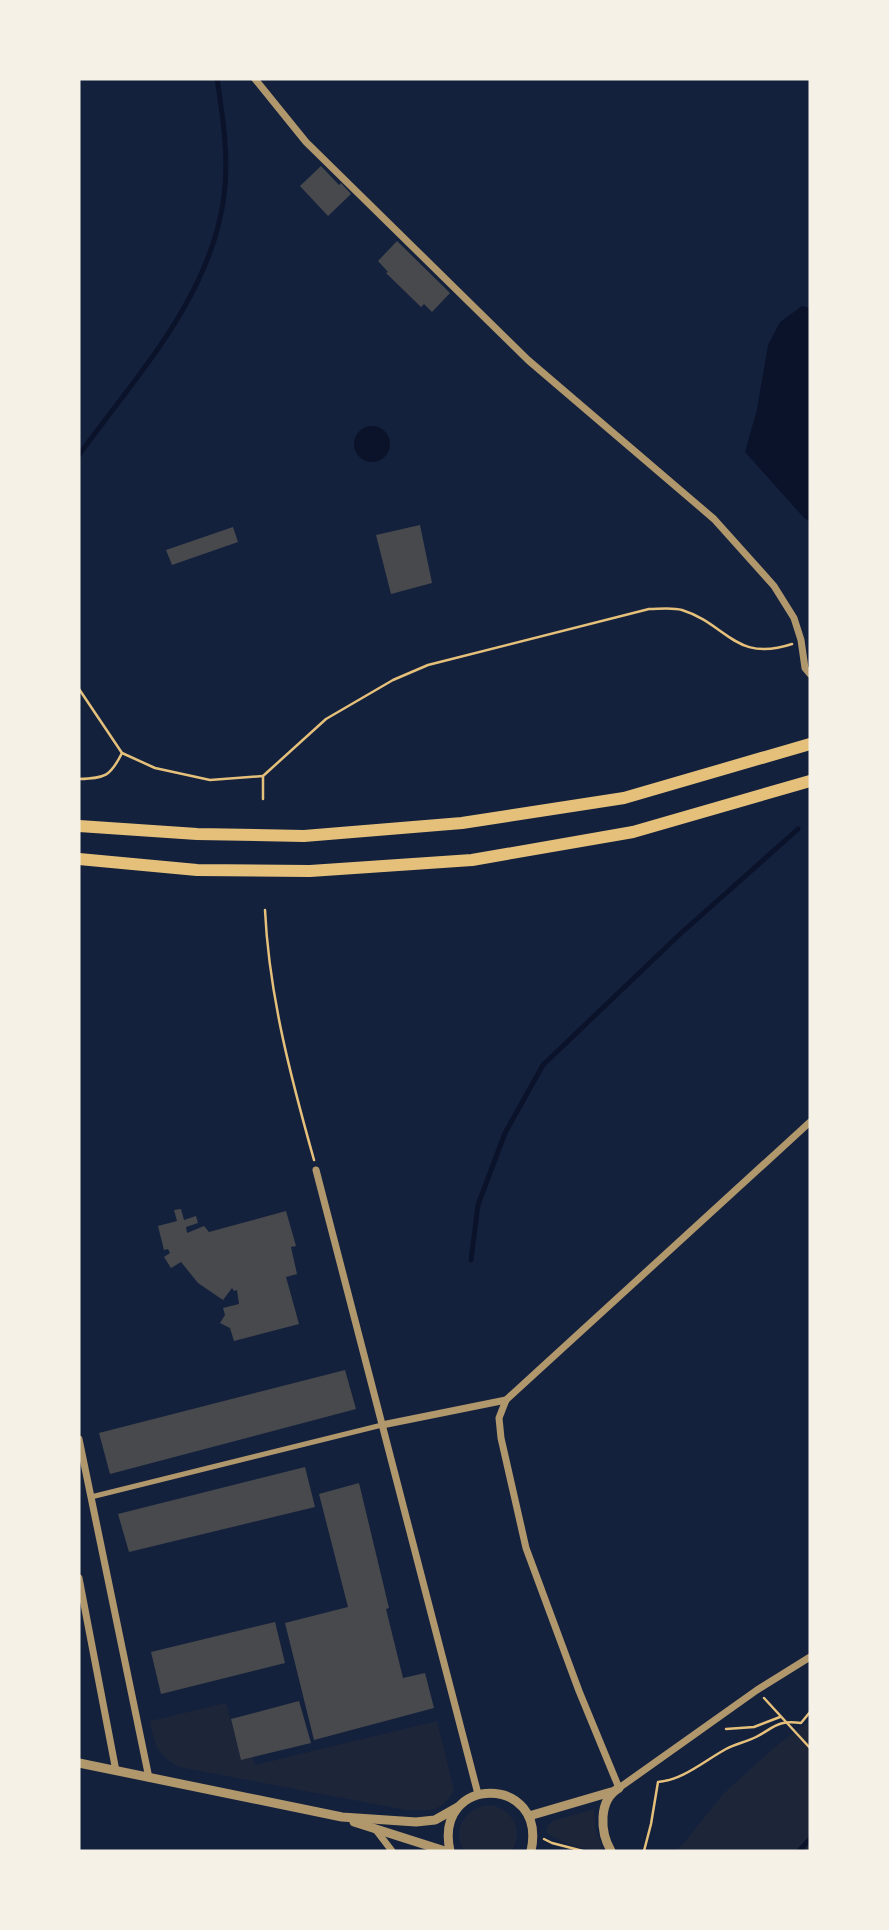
<svg xmlns="http://www.w3.org/2000/svg" width="889" height="1930" font-family="Cabin,sans-serif">
	<rect width="100%" height="100%" fill="#14213d"/>
	<g fill="#1d2539">
		<path d="M226 1703 241 1759 253 1757 255 1765 437 1721 454 1791C439 1814 431 1810 406 1810L179 1767C156 1754 155 1745 150 1721Z"/>
		<path d="M810 1720V1851H674L683 1844 724 1793 775 1747Z"/>
		<path d="M491 1805C514 1810 523 1831 512 1851H464C451 1829 466 1806 491 1805Z"/>
		<path d="M594 1809 596 1831 604 1851C587 1851 559 1843 546 1832L548 1825 553 1821Z"/>
	</g>
	<g fill="#0b132b">
		<path d="M802 306 810 308V521L805 519 745 452 757 409 768 345 780 322Z"/>
		<circle cx="372" cy="444" r="18"/>
	</g>
	<g fill="none" stroke-linecap="round" stroke-linejoin="round">
		<g stroke="#0b132b" stroke-width="5">
			<path d="M79 455C136 376 211 297 224 196 229 158 223 117 217 79"/>
			<path d="M471 1260 478 1205 505 1133 543 1065 679 935 798 829"/>
			<path d="M799 1851 810 1839"/>
		</g>
	</g>
	<g fill="#48494c">
		<path d="M321 166 339 185 341 183 351 194 328 216 300 186Z"/>
		<path d="M397 241 450 293 432 312 424 304 421 307 386 273 388 272 378 261Z"/>
		<path d="M420 525 432 583 391 594 376 535Z"/>
		<path d="M233 527 238 542 172 565 166 550Z"/>
		<path d="M181 1209 184 1220 196 1216 198 1223 186 1227 187 1233 204 1226 209 1232 286 1211 296 1246 291 1247 297 1274 286 1277 299 1324 234 1341 230 1328 220 1323 225 1315 223 1308 239 1304 237 1290 234 1291 232 1288 223 1300 198 1283 181 1262 171 1268 164 1257 170 1253 168 1249 164 1250 158 1226 177 1221 174 1210Z"/>
		<path d="M345 1370 356 1409 110 1474 99 1433Z"/>
		<path d="M305 1467 315 1507 129 1552 118 1514Z"/>
		<path d="M359 1483 389 1608 386 1609 403 1678 425 1673 434 1708 314 1740 285 1623 348 1607 319 1494Z"/>
		<path d="M275 1622 285 1663 161 1694 151 1652Z"/>
		<path d="M299 1701 311 1743 241 1760 231 1719Z"/>
	</g>
	<g fill="none" stroke-linecap="round" stroke-linejoin="round">
		<g stroke="#e5c07b" stroke-width="2.5">
			<path d="M79 689 122 753 155 768 210 780 263 776"/>
			<path d="M79 779C105 778 110 777 122 753"/>
			<path d="M263 799V776L326 719 393 680 428 665 649 609C659 609 672 607 682 610 727 624 735 663 792 644"/>
			<path d="M265 910C269 995 291 1078 314 1160"/>
			<path d="M764 1698 810 1748"/>
			<path d="M726 1729 754 1727 780 1717"/>
			<path d="M544 1839 552 1843 583 1851"/>
			<path d="M644 1851 651 1824 658 1782C683 1780 704 1761 726 1749 735 1744 746 1742 756 1737 775 1727 777 1720 801 1723L810 1712"/>
		</g>
		<path stroke="#b1986c" stroke-width="5" d="M91 1497 382 1425"/>
		<g stroke="#b1986c" stroke-width="7">
			<path d="M255 79 306 142 528 360 714 519 774 586 794 618 801 640 805 668 810 674"/>
			<path d="M810 1122 506 1400 499 1418 501 1438 526 1548 579 1691 619 1788 757 1690 810 1657"/>
			<path d="M316 1170 478 1794"/>
			<path d="M382 1425 506 1400"/>
			<path d="M79 1439 149 1778"/>
			<path d="M79 1578 116 1771"/>
			<path d="M376 1830 392 1851"/>
		</g>
		<g stroke="#b1986c" stroke-width="9">
			<path d="M79 1763 342 1817 416 1822 435 1820 458 1807"/>
			<path d="M529 1816 611 1792"/>
			<path d="M354 1822 445 1851"/>
			<path d="M450 1851C433 1774 548 1774 531 1851"/>
			<path d="M611 1851C600 1832 598 1800 619 1788"/>
		</g>
		<g stroke="#e5c07b" stroke-width="12">
			<path d="M79 826 197 834 304 836 462 823 624 798 810 744"/>
			<path d="M79 859 197 870 310 871 472 860 633 832 810 781"/>
		</g>
	</g>
	<rect width="889" height="1930" fill="none" stroke="#f6f1e7" stroke-width="161"/>
</svg>
